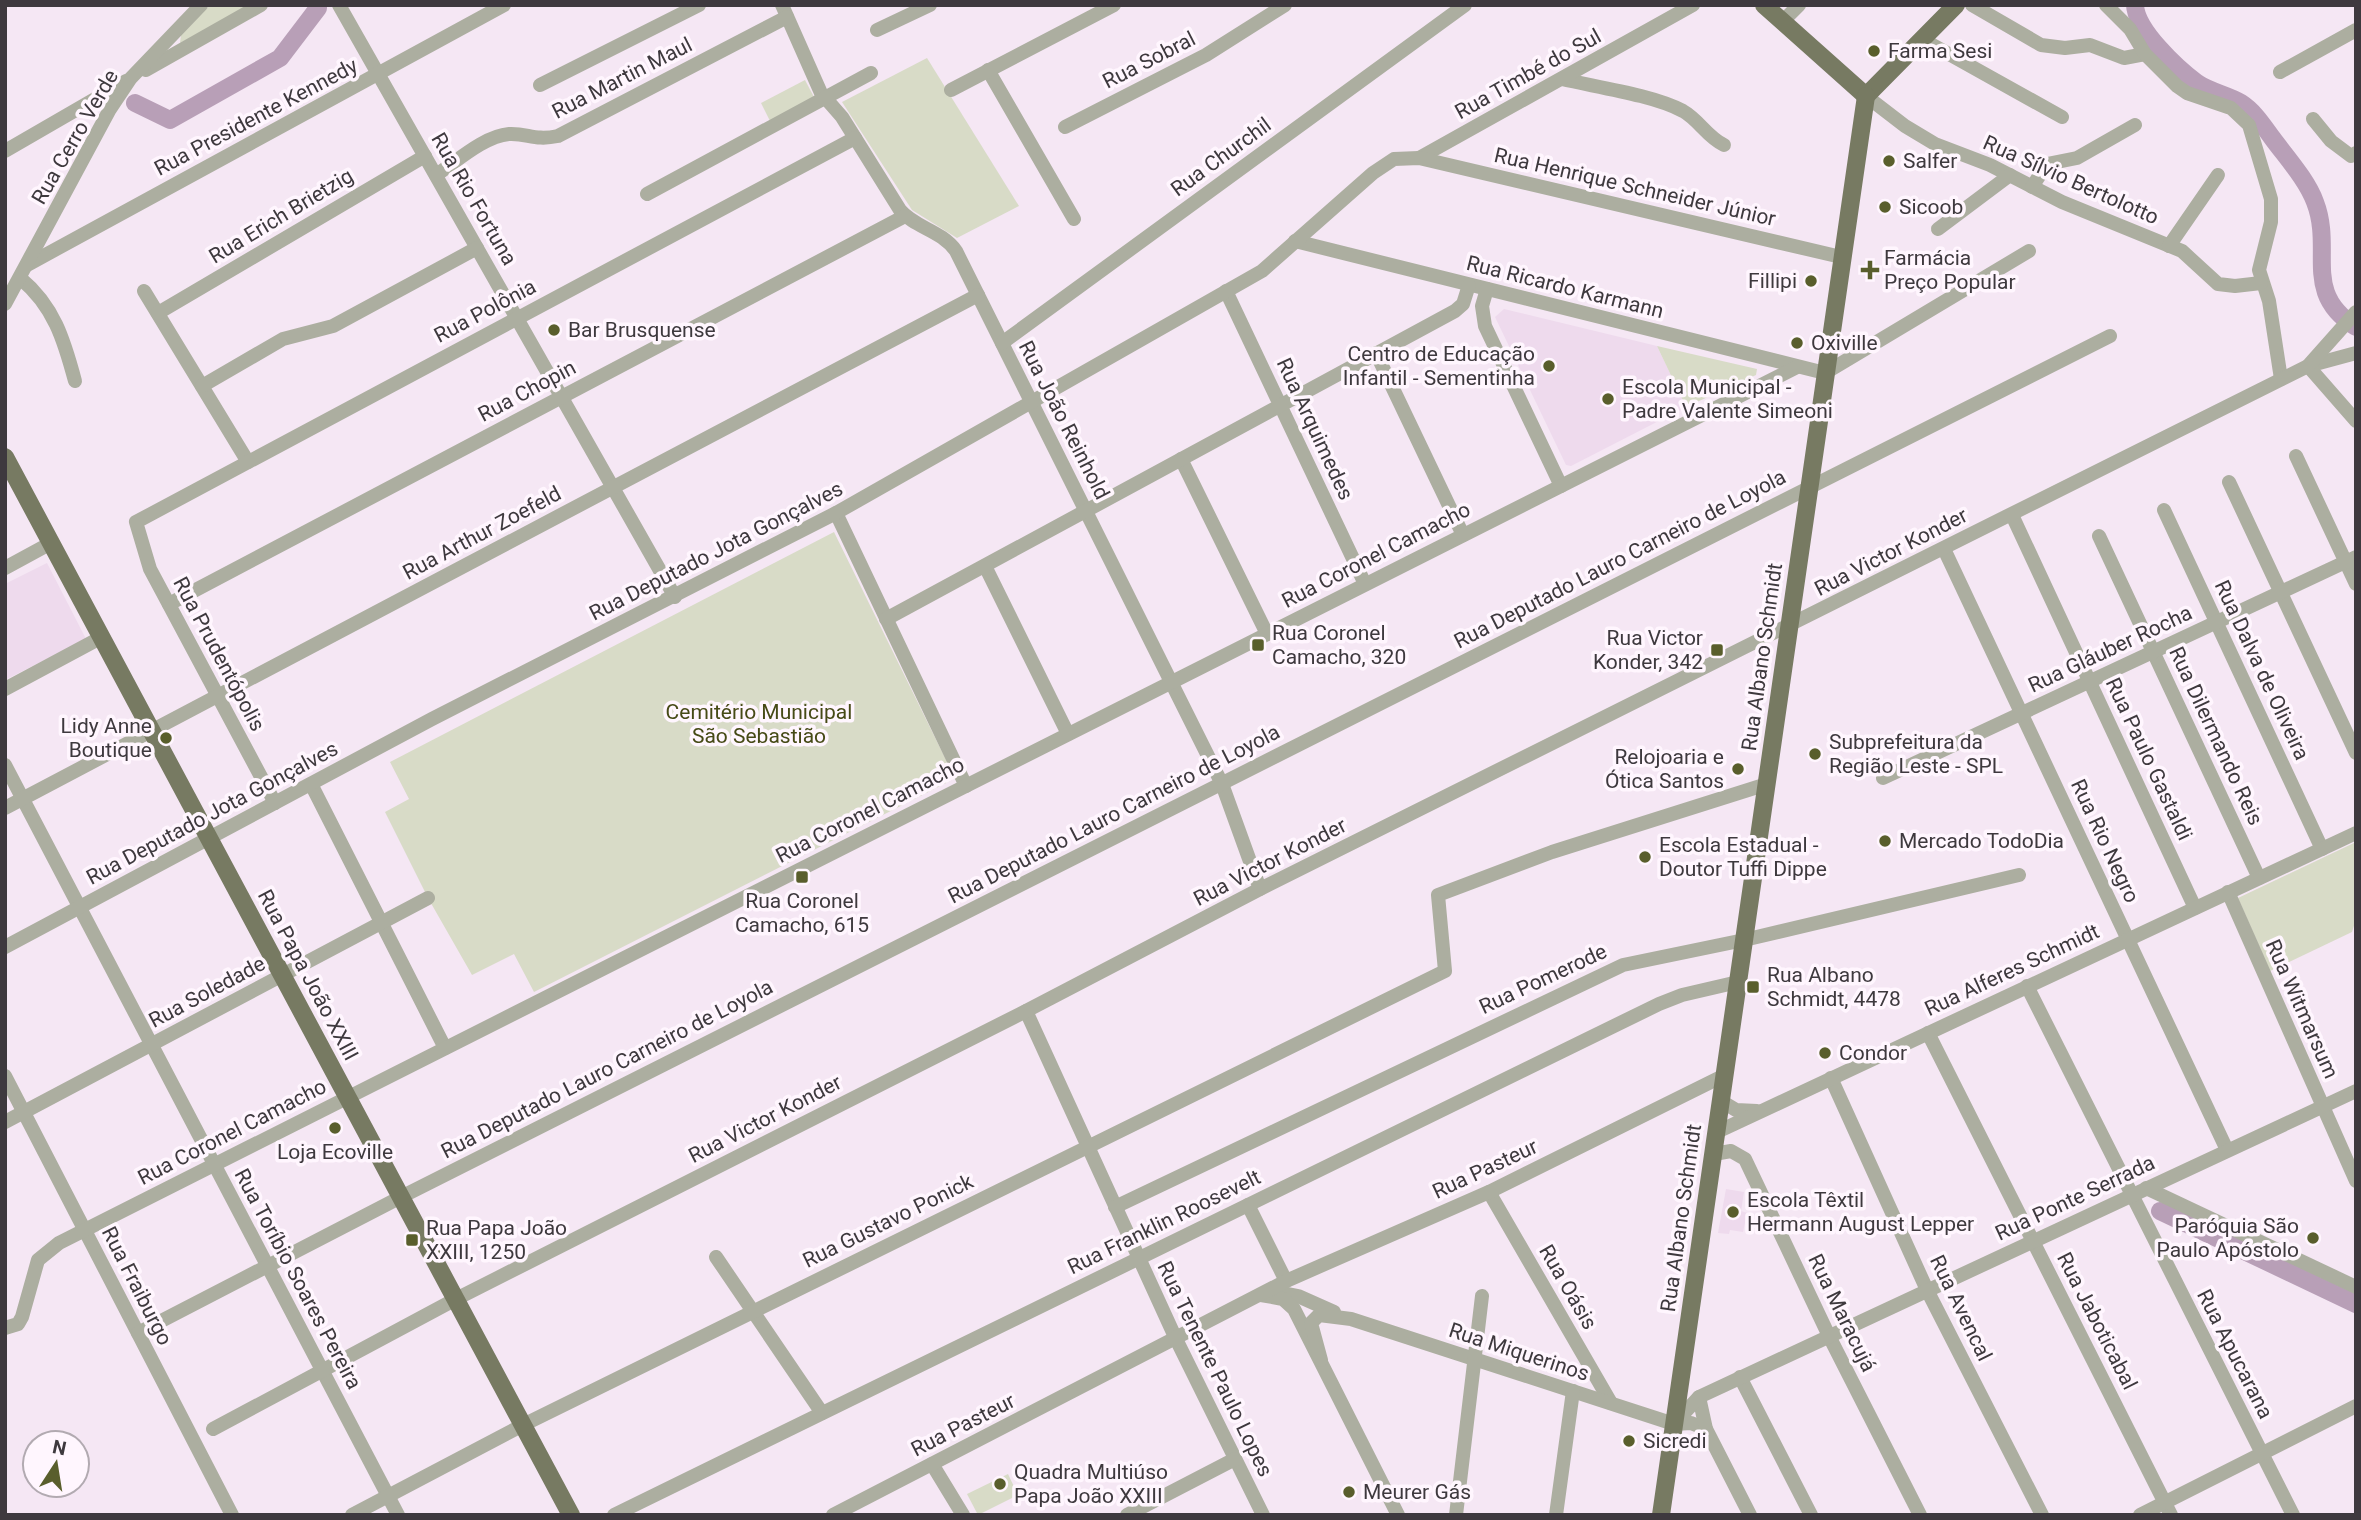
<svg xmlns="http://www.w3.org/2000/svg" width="2361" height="1520" font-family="Roboto,sans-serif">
	<rect width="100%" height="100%" fill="#f5e7f4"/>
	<g fill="#eedaed">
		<path d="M1504 309 1657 346 1686 407 1571 466 1566 465 1495 317Z"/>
		<path d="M47 563 86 639 5 680V584Z"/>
		<path d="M1726 1189 1744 1192 1741 1211 1747 1213 1743 1232 1730 1230 1729 1234 1718 1233Z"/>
	</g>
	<g fill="#d8dbc7">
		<path d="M210 5H258L180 43 181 35Z"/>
		<path d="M927 58 1019 206 957 238 912 210 842 102Z"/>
		<path d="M805 80 814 97 770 121 761 103Z"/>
		<path d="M1657 346 1757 369 1756 375 1686 407Z"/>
		<path d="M834 532 951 770 950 781 534 992 514 954 472 975 428 898 385 812 409 799 390 762Z"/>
		<path d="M2356 842V919L2352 932 2270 971 2238 898Z"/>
		<path d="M1008 1474 1018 1495 978 1515 967 1494Z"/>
	</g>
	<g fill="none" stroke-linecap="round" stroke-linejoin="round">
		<g stroke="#b89fb7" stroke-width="18">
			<path d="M2135 5C2136 30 2177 68 2197 83 2210 92 2228 95 2241 103 2255 112 2264 127 2273 139 2287 158 2307 180 2315 202 2334 251 2301 292 2356 327"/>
			<path d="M135 103 170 120 280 58 318 8"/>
			<path d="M2160 1211 2356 1304"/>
		</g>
		<g stroke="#acaea0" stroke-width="14">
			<path d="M339 5 675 597"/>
			<path d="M782 5 821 93 842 117 900 210C915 228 941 230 956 251L1222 784 1260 889"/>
			<path d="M1972 5 2041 45 2065 48 2090 45 2124 58 2145 54"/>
			<path d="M2106 5 2130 29 2145 54 2177 86 2187 93 2231 108 2249 125 2271 199V222L2259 270 2269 301 2281 379"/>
			<path d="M1782 22 1799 5"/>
			<path d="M877 30 930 5"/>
			<path d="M1922 39 2062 117"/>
			<path d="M146 70 261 5"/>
			<path d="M988 70 1074 219"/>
			<path d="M2280 72 2356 30"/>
			<path d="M1562 79C1596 87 1653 95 1683 111 1699 120 1707 137 1724 145"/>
			<path d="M540 85 699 5"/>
			<path d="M951 90 1114 5"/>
			<path d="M1866 96 1905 126 1935 144 1990 165 2062 202 2182 251 2218 284 2235 286 2261 283"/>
			<path d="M2313 119 2331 141 2351 156 2356 153"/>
			<path d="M1065 127 1206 55 1285 5"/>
			<path d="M5 151 126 81"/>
			<path d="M1419 158 1693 5"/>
			<path d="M436 175C456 162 484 136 509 134 528 133 534 141 558 136L787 17"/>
			<path d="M2032 187 2047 164 2077 158 2135 125"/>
			<path d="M647 194 871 73"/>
			<path d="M1938 229 2010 175"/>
			<path d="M1295 241 1825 373 2029 251"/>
			<path d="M2169 246 2218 175"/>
			<path d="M27 265 504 5"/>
			<path d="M20 278C54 306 64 340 75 381"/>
			<path d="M1487 289 1482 306 1485 326 1561 486"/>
			<path d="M144 291 248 462"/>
			<path d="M1226 291 1365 584"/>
			<path d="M5 304 110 109 130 79 201 5"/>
			<path d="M158 313 425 156"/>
			<path d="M1002 343 1465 5"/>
			<path d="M1376 353 1463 535"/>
			<path d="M2356 353 2308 366 2356 421"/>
			<path d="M202 386 283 339 333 326 477 248"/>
			<path d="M2296 456 2356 584"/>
			<path d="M1181 459 1267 634"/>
			<path d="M2229 482 2356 753"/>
			<path d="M2164 510 2322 849"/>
			<path d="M836 513 966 786"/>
			<path d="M2012 515 2195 908"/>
			<path d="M2099 536 2259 878"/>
			<path d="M1944 549 2227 1150"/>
			<path d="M985 566 1068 734"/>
			<path d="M5 568 51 543"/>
			<path d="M169 604 905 216"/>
			<path d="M886 619 1455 311 1463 304 1469 285"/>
			<path d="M5 689 102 637"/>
			<path d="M5 765 398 1515"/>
			<path d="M1883 778 2356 557"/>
			<path d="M311 784 445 1048"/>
			<path d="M275 803 150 569 136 522 855 138"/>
			<path d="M5 808 978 295"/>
			<path d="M2228 892 2356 1181"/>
			<path d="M5 947 432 719 836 513 1262 271 1373 173 1394 159 1419 158 1841 257"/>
			<path d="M2027 986 2293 1515"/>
			<path d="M1026 1011 1176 1339 1263 1515"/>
			<path d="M1928 1033 2171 1515"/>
			<path d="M5 1076 232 1515"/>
			<path d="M1831 1078 1927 1290 2042 1515"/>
			<path d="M1721 1101 1736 1110 1757 1111"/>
			<path d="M5 1122 428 898"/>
			<path d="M1717 1132 2356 833"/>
			<path d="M1714 1154 1731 1151 1745 1159 1829 1336 1920 1515"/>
			<path d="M2146 1188 2356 1287"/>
			<path d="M1489 1192 1611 1403"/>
			<path d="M1248 1205 1286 1281"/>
			<path d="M1115 1207 1623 965 1744 940 2019 875"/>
			<path d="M716 1257 822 1413"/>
			<path d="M1278 1292 1298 1296 1334 1312"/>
			<path d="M1261 1295 1283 1299 1294 1309 1398 1515"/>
			<path d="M5 1328 18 1324 22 1317 38 1260 59 1243 1797 367"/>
			<path d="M138 1333 401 1197 2110 336"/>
			<path d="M1321 1360 1311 1323 1319 1315 1351 1319 1674 1424 1691 1423 1706 1429"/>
			<path d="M1740 1377 1811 1515"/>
			<path d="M1699 1397 1706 1429 1750 1515"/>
			<path d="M1674 1424 1699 1397 2356 1091"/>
			<path d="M213 1429 456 1299 1026 1011 1260 889 2308 366 2356 312"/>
			<path d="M932 1464 963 1515"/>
			<path d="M352 1515 523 1425 1445 971 1438 895 1552 852 1767 784"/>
			<path d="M614 1515 1659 1004 1682 995 1738 982"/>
			<path d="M833 1515 1286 1281 1489 1192 1725 1075"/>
			<path d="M1127 1515 1235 1459"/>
			<path d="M1456 1515 1482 1296"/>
			<path d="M1556 1515 1573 1391"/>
			<path d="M2140 1515 2356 1406"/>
		</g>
		<g stroke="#777a62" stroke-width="18">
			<path d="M1764 5 1866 96"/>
			<path d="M1866 96 1956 5"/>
			<path d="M5 457 571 1515"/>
			<path d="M1661 1515 1866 96"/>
		</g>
	</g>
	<g fill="#595e2c" stroke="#fff6fe" stroke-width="2.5">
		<circle cx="1874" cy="51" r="7"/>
		<circle cx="1889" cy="161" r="7"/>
		<circle cx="1885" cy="207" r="7"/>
		<path d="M1866.5 259.5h7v7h7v7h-7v7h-7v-7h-7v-7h7z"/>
		<circle cx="1811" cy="281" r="7"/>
		<circle cx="554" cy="330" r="7"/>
		<circle cx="1797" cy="343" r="7"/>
		<circle cx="1549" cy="366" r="7"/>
		<circle cx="1608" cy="399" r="7"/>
		<rect x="1251" y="638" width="14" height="14" rx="3.5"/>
		<rect x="1710" y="643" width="14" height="14" rx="3.5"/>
		<circle cx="166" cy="738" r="7"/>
		<circle cx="1815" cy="754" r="7"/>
		<circle cx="1738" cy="769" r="7"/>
		<circle cx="1885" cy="841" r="7"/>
		<circle cx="1645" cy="857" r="7"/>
		<rect x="795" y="870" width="14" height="14" rx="3.5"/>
		<rect x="1746" y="980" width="14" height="14" rx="3.5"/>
		<circle cx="1825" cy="1053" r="7"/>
		<circle cx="335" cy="1128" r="7"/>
		<circle cx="1733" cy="1212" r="7"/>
		<circle cx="2313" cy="1238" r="7"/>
		<rect x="405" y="1233" width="14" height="14" rx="3.5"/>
		<circle cx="1629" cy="1441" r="7"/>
		<circle cx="1000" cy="1484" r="7"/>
		<circle cx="1349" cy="1492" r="7"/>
	</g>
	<g text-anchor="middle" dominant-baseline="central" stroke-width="7" stroke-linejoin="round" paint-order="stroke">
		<g font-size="21" fill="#3e393e" stroke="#fff6fe" text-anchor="start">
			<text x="1888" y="51">Farma Sesi</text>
			<text x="1903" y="161">Salfer</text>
			<text x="1899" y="207">Sicoob</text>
			<text x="1884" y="258">Farmácia<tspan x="1884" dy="24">Preço Popular</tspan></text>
			<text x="1797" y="281" text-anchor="end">Fillipi</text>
			<text x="568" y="330">Bar Brusquense</text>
			<text x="1811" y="343">Oxiville</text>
			<text x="1535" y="354" text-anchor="end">Centro de Educação<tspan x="1535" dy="24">Infantil - Sementinha</tspan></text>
			<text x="1622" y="387">Escola Municipal -<tspan x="1622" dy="24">Padre Valente Simeoni</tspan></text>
			<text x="1272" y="633">Rua Coronel<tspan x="1272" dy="24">Camacho, 320</tspan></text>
			<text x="1703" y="638" text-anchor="end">Rua Victor<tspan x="1703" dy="24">Konder, 342</tspan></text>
			<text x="152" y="726" text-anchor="end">Lidy Anne<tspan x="152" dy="24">Boutique</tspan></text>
			<text x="1829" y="742">Subprefeitura da<tspan x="1829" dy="24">Região Leste - SPL</tspan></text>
			<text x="1724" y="757" text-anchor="end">Relojoaria e<tspan x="1724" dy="24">Ótica Santos</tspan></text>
			<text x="1899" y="841">Mercado TodoDia</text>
			<text x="1659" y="845">Escola Estadual -<tspan x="1659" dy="24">Doutor Tuffi Dippe</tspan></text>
			<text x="802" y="901" text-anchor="middle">Rua Coronel<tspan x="802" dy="24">Camacho, 615</tspan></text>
			<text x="1767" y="975">Rua Albano<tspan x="1767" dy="24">Schmidt, 4478</tspan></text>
			<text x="1839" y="1053">Condor</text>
			<text x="335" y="1152" text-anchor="middle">Loja Ecoville</text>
			<text x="1747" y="1200">Escola Têxtil<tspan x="1747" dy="24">Hermann August Lepper</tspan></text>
			<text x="2299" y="1226" text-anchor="end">Paróquia São<tspan x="2299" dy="24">Paulo Apóstolo</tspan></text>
			<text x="426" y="1228">Rua Papa João<tspan x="426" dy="24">XXIII, 1250</tspan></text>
			<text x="1643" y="1441">Sicredi</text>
			<text x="1014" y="1472">Quadra Multiúso<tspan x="1014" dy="24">Papa João XXIII</tspan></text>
			<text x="1363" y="1492">Meurer Gás</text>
		</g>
		<g font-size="21" fill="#3e393e" stroke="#fff6fe">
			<text transform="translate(1149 60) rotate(-27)">Rua Sobral</text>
			<text transform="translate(1528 74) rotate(-29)">Rua Timbé do Sul</text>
			<text transform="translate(622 78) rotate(-27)">Rua Martin Maul</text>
			<text transform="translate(256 117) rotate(-28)">Rua Presidente Kennedy</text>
			<text transform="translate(75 137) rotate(-60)">Rua Cerro Verde</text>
			<text transform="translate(1221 157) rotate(-36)">Rua Churchil</text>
			<text transform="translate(2071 180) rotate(24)">Rua Sílvio Bertolotto</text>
			<text transform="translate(1635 187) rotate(13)">Rua Henrique Schneider Júnior</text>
			<text transform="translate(474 199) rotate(60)">Rua Rio Fortuna</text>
			<text transform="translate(281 216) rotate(-31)">Rua Erich Brietzig</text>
			<text transform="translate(1565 287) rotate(14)">Rua Ricardo Karmann</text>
			<text transform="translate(485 311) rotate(-28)">Rua Polônia</text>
			<text transform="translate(527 391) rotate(-28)">Rua Chopin</text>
			<text transform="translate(1064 420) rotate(63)">Rua João Reinhold</text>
			<text transform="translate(1315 429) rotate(65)">Rua Arquimedes</text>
			<text transform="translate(482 533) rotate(-28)">Rua Arthur Zoefeld</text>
			<text transform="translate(716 551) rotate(-27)">Rua Deputado Jota Gonçalves</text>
			<text transform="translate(1891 552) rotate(-27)">Rua Victor Konder</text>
			<text transform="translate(1376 555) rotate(-27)">Rua Coronel Camacho</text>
			<text transform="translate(1620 559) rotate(-27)">Rua Deputado Lauro Carneiro de Loyola</text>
			<text transform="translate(2110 649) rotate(-25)">Rua Gláuber Rocha</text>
			<text transform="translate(219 654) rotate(62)">Rua Prudentópolis</text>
			<text transform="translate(1762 657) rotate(-82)">Rua Albano Schmidt</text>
			<text transform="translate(2262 670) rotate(65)">Rua Dalva de Oliveira</text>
			<text transform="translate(2216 736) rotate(65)">Rua Dilermando Reis</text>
			<text transform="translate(2149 759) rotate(65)">Rua Paulo Gastaldi</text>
			<text transform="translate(870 810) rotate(-27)">Rua Coronel Camacho</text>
			<text transform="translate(212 813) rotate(-28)">Rua Deputado Jota Gonçalves</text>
			<text transform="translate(1114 814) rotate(-27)">Rua Deputado Lauro Carneiro de Loyola</text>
			<text transform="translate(2105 841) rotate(65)">Rua Rio Negro</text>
			<text transform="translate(1270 862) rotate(-27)">Rua Victor Konder</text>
			<text transform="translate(2012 970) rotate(-25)">Rua Alferes Schmidt</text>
			<text transform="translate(308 975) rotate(62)">Rua Papa João XXIII</text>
			<text transform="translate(1543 979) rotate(-25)">Rua Pomerode</text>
			<text transform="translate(207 992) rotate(-28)">Rua Soledade</text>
			<text transform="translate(2302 1009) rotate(66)">Rua Witmarsum</text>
			<text transform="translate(607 1069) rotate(-27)">Rua Deputado Lauro Carneiro de Loyola</text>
			<text transform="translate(765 1119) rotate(-27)">Rua Victor Konder</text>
			<text transform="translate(232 1132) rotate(-27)">Rua Coronel Camacho</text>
			<text transform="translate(1485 1169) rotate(-25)">Rua Pasteur</text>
			<text transform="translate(2075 1198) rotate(-25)">Rua Ponte Serrada</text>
			<text transform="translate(1681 1218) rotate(-82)">Rua Albano Schmidt</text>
			<text transform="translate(888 1221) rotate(-26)">Rua Gustavo Ponick</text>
			<text transform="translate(1164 1222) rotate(-26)">Rua Franklin Roosevelt</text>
			<text transform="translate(298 1279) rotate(62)">Rua Toríbio Soares Pereira</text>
			<text transform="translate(137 1286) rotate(63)">Rua Fraiburgo</text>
			<text transform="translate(1568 1287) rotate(60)">Rua Oásis</text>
			<text transform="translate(1961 1308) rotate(64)">Rua Avencal</text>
			<text transform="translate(1842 1313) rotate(64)">Rua Maracujá</text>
			<text transform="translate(2097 1321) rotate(63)">Rua Jaboticabal</text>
			<text transform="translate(1519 1352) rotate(18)">Rua Miquerinos</text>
			<text transform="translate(2235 1354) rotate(63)">Rua Apucarana</text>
			<text transform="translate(1215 1369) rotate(64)">Rua Tenente Paulo Lopes</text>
			<text transform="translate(963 1425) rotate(-27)">Rua Pasteur</text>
		</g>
		<g font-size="21" fill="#464a16" stroke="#fff6fe">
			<text x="759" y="712">Cemitério Municipal<tspan x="759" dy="24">São Sebastião</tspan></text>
		</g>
	</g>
	<rect width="2361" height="1520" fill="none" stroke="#3e393e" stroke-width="14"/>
	<g transform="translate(56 1464) rotate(12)"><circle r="33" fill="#fff6fe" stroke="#b2aab1" stroke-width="2"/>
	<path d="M0-5L12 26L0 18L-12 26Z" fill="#595e2c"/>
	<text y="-10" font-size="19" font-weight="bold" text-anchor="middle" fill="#3e393e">N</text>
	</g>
</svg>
